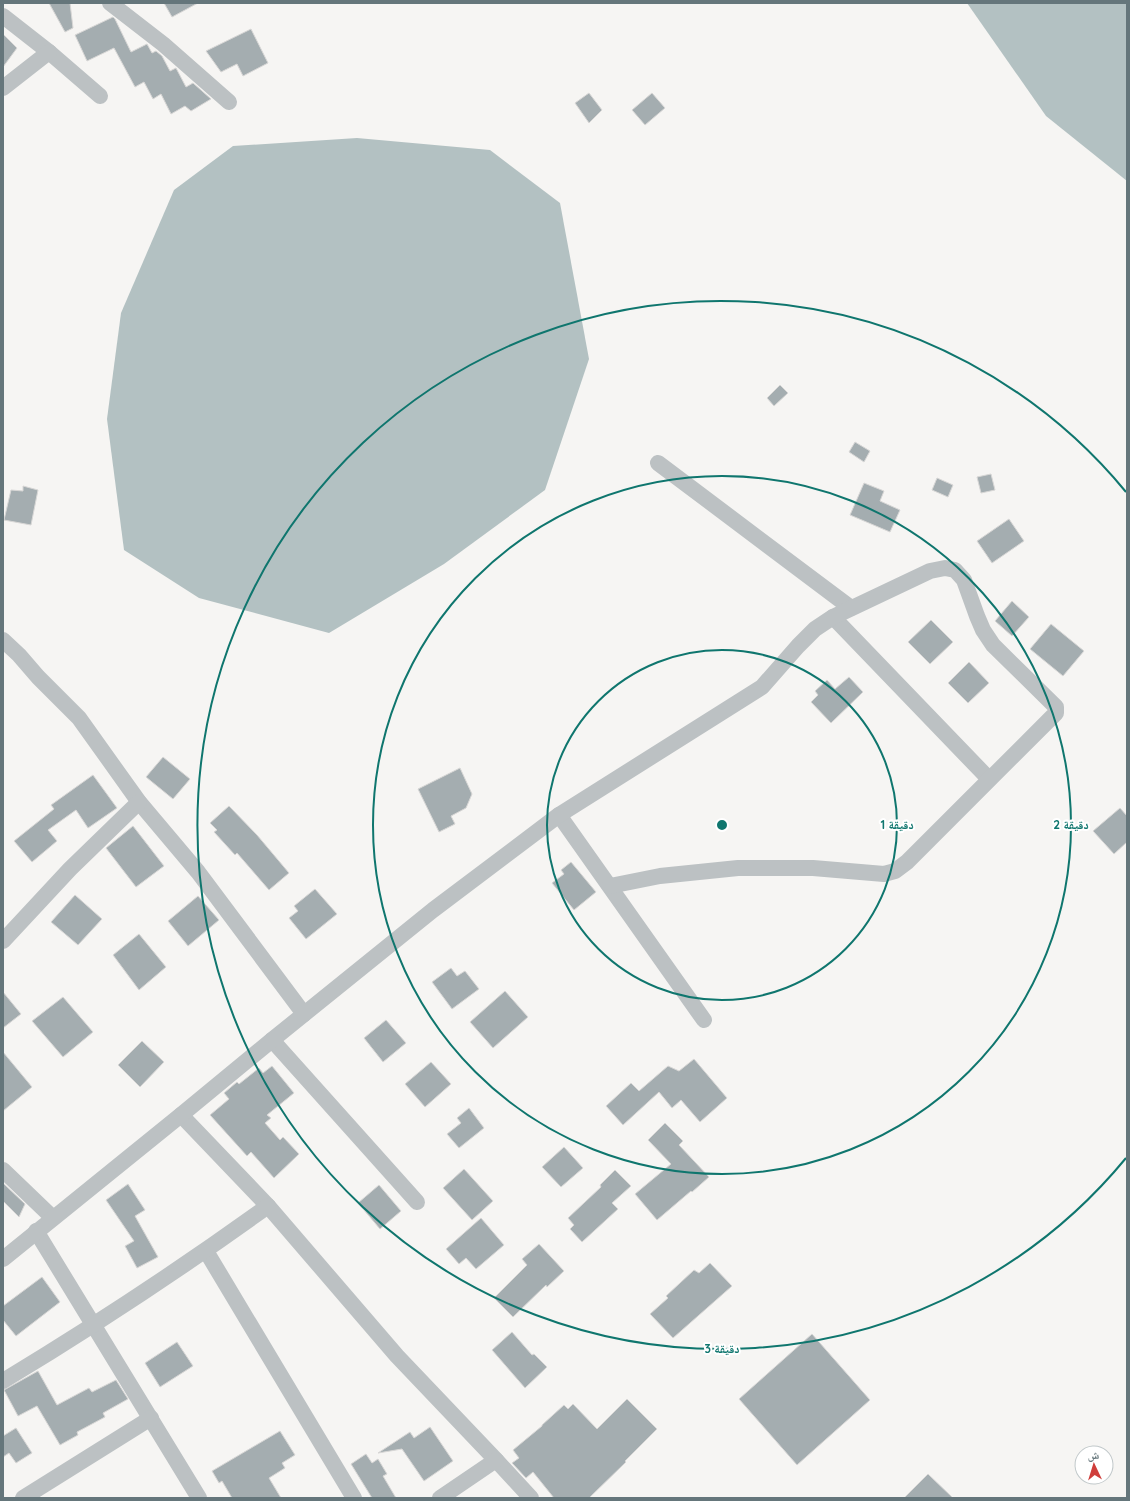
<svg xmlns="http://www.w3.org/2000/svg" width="1130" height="1501" font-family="Quicksand,'Noto Naskh Arabic',sans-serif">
	<rect width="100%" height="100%" fill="#f6f5f3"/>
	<g fill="#b3c1c2">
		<path d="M967 3H1127V181L1046 116Z"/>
		<path d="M357 138 490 150 560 203 589 359 545 490 444 564 329 633 199 598 124 550 107 419 121 313 174 190 233 146Z"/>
	</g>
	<g fill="#a4adb0" stroke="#d8d7d6">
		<path d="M49 3H70L73 28 65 32Z"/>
		<path d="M164 3H198L172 17Z"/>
		<path d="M113 17 115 19 131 52 147 44 152 53 156 51 162 56 170 71 176 68 186 87 193 83 211 99 191 111 185 106 171 114 161 94 153 99 144 82 135 87 114 48 87 61 75 35Z"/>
		<path d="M251 29 268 63 243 76 237 64 221 72 206 51Z"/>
		<path d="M3 34 17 48 3 67Z"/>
		<path d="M589 93 602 110 589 123 575 103Z"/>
		<path d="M652 93 665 108 645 125 632 110Z"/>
		<path d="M780 385 788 393 774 406 767 398Z"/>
		<path d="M855 442 870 451 864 462 849 452Z"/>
		<path d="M991 474 995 490 981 493 977 477Z"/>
		<path d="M937 478 953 485 948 497 932 490Z"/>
		<path d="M864 483 884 491 880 501 900 510 890 532 850 515Z"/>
		<path d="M23 486 38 490 31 525 4 520 11 490 23 491Z"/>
		<path d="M1009 519 1024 541 992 563 977 541Z"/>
		<path d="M1012 601 1029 617 1012 636 995 621Z"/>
		<path d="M931 620 953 642 930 664 908 642Z"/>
		<path d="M1051 624 1084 651 1063 676 1030 649Z"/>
		<path d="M969 662 989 683 968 703 948 683Z"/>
		<path d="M849 677 863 692 831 723 811 702 818 695 815 691 827 680 835 689Z"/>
		<path d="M163 757 190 779 173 799 146 777Z"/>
		<path d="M460 768 472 794 466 808 451 816 455 824 439 832 418 789Z"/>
		<path d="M93 775 117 808 88 828 76 810 48 830 57 841 32 862 14 841 54 809 51 805Z"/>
		<path d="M229 806 257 835 289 873 269 890 237 853 235 855 214 832 217 830 210 823Z"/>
		<path d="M1120 808 1127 816V842L1114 854 1093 831Z"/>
		<path d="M133 826 164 866 136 887 106 848Z"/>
		<path d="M571 862 596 892 574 910 552 883 564 874 561 870Z"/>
		<path d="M315 889 337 914 306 939 289 918 298 911 294 906Z"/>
		<path d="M75 895 102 919 78 945 51 922Z"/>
		<path d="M198 896 219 920 188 946 168 921Z"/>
		<path d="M139 934 166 967 139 990 113 955Z"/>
		<path d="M451 968 457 976 465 971 479 989 452 1009 432 982Z"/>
		<path d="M505 991 528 1017 493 1048 470 1022Z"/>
		<path d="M3 992 21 1014 3 1028Z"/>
		<path d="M63 997 93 1032 63 1057 32 1021Z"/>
		<path d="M386 1020 406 1043 383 1062 364 1038Z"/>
		<path d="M142 1041 164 1062 140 1087 118 1065Z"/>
		<path d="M3 1052 32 1087 3 1111Z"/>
		<path d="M694 1059 727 1098 700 1122 681 1100 672 1108 659 1092 623 1125 606 1106 631 1083 639 1091 668 1066 679 1071Z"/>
		<path d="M431 1062 451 1084 425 1107 405 1084Z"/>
		<path d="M272 1066 294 1093 267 1115 271 1118 265 1123 280 1140 283 1137 299 1154 274 1178 251 1152 247 1156 210 1115 229 1099 224 1093 237 1082 239 1084 259 1068 263 1073Z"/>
		<path d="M469 1108 484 1128 459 1148 447 1134 461 1123 457 1118Z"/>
		<path d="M665 1123 683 1141 679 1145 709 1177 692 1192 691 1191 657 1220 635 1194 671 1164 648 1140Z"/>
		<path d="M564 1147 583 1168 561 1187 542 1167Z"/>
		<path d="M464 1169 493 1201 472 1220 443 1188Z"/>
		<path d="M615 1170 631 1186 612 1203 618 1209 582 1242 570 1229 574 1225 568 1218 601 1187 600 1185Z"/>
		<path d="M3 1183 25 1204 19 1217 3 1201Z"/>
		<path d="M128 1184 145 1210 135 1216 158 1257 137 1268 125 1246 134 1241 106 1200Z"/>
		<path d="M379 1185 401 1211 380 1229 358 1203Z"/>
		<path d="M481 1218 504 1245 476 1269 466 1258 459 1264 446 1249Z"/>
		<path d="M539 1244 564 1271 547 1287 546 1285 513 1317 494 1298 527 1265 522 1259Z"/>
		<path d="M710 1263 732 1286 673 1338 650 1314 668 1298 666 1296 694 1270 699 1273Z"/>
		<path d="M42 1277 60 1302 16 1336 3 1320V1306Z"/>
		<path d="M512 1332 532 1355 534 1354 547 1367 525 1388 492 1350Z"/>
		<path d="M812 1334 870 1400 797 1465 739 1399Z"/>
		<path d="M177 1342 193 1366 160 1387 145 1363Z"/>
		<path d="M38 1371 57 1405 89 1388 92 1392 116 1380 128 1399 103 1413 105 1417 77 1432 78 1435 60 1445 37 1406 18 1416 4 1390Z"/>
		<path d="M627 1399 657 1429 625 1461 626 1462 589 1498H554L533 1472 526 1478 512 1463 519 1458 513 1450 542 1426V1425L564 1405 568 1409 573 1404 597 1429Z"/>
		<path d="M430 1427 453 1461 424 1481 402 1449 378 1453 410 1432 414 1438Z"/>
		<path d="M16 1428 32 1453 16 1463 9 1453 3 1457V1436Z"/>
		<path d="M280 1431 295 1455 282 1463 285 1468 269 1478 281 1498H232L222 1481 219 1483 212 1471Z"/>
		<path d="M366 1454 372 1463 378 1459 387 1474 383 1476 396 1498H372L351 1464Z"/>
		<path d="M928 1474 953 1498H904Z"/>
	</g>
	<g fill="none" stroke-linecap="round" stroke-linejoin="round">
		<g stroke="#bcc1c3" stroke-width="16">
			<path d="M110 3 163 44 229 102"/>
			<path d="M3 16 49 52 100 96"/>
			<path d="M3 88 49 52"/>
			<path d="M658 463 851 608"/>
			<path d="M833 617 989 779"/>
			<path d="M3 640 19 655 38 677 79 718 139 802 198 872 304 1014"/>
			<path d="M559 815 704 1020"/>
			<path d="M3 941 70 869 139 802"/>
			<path d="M272 1040 417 1202"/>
			<path d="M181 1115 268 1206 397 1356 496 1460 531 1498"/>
			<path d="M3 1170 53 1218"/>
			<path d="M36 1231 199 1498"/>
			<path d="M206 1251 354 1498"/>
			<path d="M3 1259 181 1115 272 1040 433 910 559 815 762 687 798 646 815 629 833 617 930 571 945 568 955 570 964 580 977 616 983 630 993 645 1056 707V713L907 862 895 871 884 874 813 868H738L660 876 610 886"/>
			<path d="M3 1381C94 1326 182 1268 268 1206"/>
			<path d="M23 1498 151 1418"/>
			<path d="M440 1498 496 1460"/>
		</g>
	</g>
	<g fill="none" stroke="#0f766e" stroke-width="2">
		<circle cx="722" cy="825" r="175"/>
		<circle cx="722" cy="825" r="349"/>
		<path d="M1126 1158A524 524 0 1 1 1126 492"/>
	</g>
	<circle cx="722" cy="825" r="6" fill="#0f766e" stroke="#fff" stroke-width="2"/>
	<g font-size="12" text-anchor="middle" font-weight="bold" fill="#0f766e" stroke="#fff" stroke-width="4" stroke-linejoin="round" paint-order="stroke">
		<text x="897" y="829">1 دقيقة</text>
		<text x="1071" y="829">2 دقيقة</text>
		<text x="722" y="1353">3 دقيقة</text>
	</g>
	<rect width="1130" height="1501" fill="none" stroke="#65767b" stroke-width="8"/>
	<g transform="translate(1094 1465) rotate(356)"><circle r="19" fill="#ffffff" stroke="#c1c8ca"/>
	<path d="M0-3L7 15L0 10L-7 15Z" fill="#cf3e3b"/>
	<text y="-6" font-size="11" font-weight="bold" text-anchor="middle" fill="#65767b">ش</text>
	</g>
</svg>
